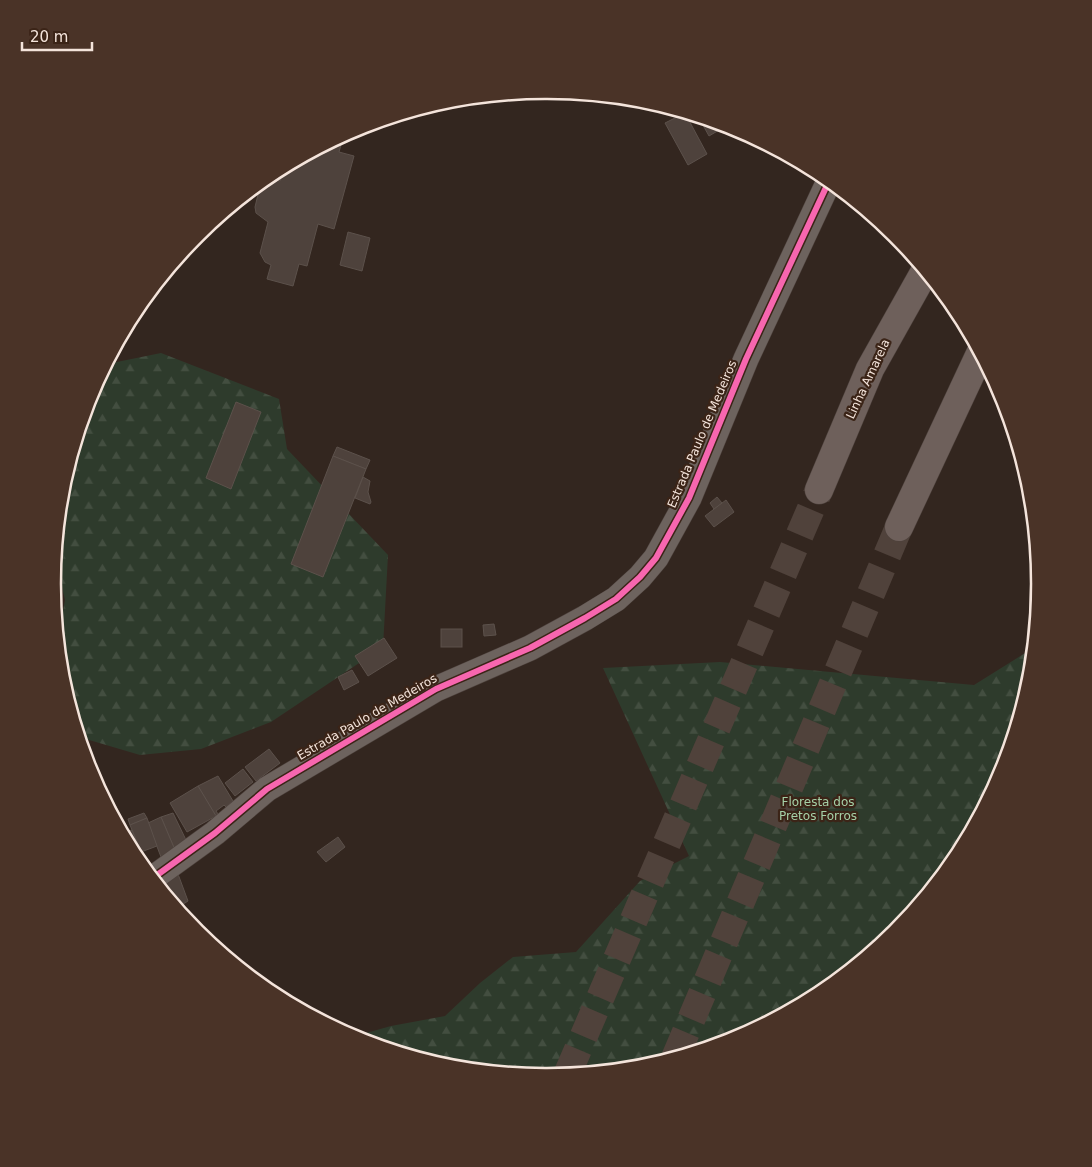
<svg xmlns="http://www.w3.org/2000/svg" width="1092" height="1167" font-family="'DejaVu Sans',sans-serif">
	<defs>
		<pattern id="forest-firs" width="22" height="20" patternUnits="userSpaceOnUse" patternTransform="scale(1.25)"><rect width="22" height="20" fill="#2e3b2c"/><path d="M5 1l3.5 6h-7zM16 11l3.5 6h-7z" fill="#434e40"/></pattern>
	</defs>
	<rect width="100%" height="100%" fill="#33261f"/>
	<g fill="url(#forest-firs)">
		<path d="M161 353 279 399 287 449 388 555 383 647 271 722 201 749 140 755 79 737 62 679 58 637 65 600 55 557 62 487 90 394 107 364Z"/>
		<path d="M1033 648 1030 680 1002 773 956 858 895 933 820 994 735 1040 642 1068 546 1077 449 1067 352 1037 391 1026 445 1016 480 983 513 957 576 952 640 881 689 856 603 668 720 662 974 685Z"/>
	</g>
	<g fill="#4e423c" stroke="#5c514b">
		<path d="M685 113 707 154 688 165 665 123Z"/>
		<path d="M698 116 725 124 726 126 709 136Z"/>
		<path d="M339 137 343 138 339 152 354 156 334 229 318 224 307 266 299 264 293 286 267 279 271 265 265 262 260 253 268 222 256 213 255 207 261 182 266 178 280 181 284 167Z"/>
		<path d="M348 232 370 238 362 271 340 265Z"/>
		<path d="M115 349 106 375 102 373Z"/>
		<path d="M236 402 261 412 231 489 206 478Z"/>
		<path d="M337 447 370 460 366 469 333 456Z"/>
		<path d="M333 456 366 469 323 577 291 564Z"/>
		<path d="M363 477 370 481 368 492 371 502 370 504 355 498Z"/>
		<path d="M717 497 722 503 714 509 710 503Z"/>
		<path d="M726 500 734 512 714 527 705 516Z"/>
		<path d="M494 624 496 635 484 636 483 625Z"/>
		<rect x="441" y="629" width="21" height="18"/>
		<path d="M384 638 397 658 368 676 355 656Z"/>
		<path d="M352 670 359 682 344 690 338 677Z"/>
		<path d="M269 749 280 763 256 781 245 767Z"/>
		<path d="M243 769 253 782 235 796 225 783Z"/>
		<path d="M218 776 233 801 226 807 224 805 216 811 218 814 216 816 198 786Z"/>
		<path d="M198 786 216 816 187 832 170 803Z"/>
		<path d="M116 806 120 816 115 818 109 809Z"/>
		<path d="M144 813 147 818 130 825 128 819Z"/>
		<path d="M173 813 187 842 175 850 161 817Z"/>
		<path d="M161 817 175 850 161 857 148 823Z"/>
		<path d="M147 818 157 846 141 852 130 825Z"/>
		<path d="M132 830 141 852 135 856 123 833Z"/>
		<path d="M338 837 345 847 326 862 317 852Z"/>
		<path d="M178 874 188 901 177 908 160 887Z"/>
	</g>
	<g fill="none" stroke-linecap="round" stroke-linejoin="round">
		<g stroke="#50423b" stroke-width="28" stroke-dasharray="28 14" stroke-linecap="butt">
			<path d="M675 1058 899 527"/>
			<path d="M567 1075 819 490"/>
		</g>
		<g stroke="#4e423d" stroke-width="26">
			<path id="street" d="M153 878 215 833 267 789 436 689 530 648 585 618 616 599 640 577 656 558 689 498 746 359 829 181"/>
		</g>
		<g stroke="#4e423d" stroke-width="29">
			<g id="highway">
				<path d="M819 490 870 369 925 271"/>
				<path d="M899 527 980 354"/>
			</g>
		</g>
		<use href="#street" stroke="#6d635e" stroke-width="25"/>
		<use href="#highway" stroke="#6e605b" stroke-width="28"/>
		<g stroke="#3b2417" stroke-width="9">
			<path id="cycleway" d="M153 878 215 833 267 789 436 689 530 648 585 618 616 599 640 577 656 558 689 498 746 359 829 181"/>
		</g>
		<use href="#cycleway" stroke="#f766af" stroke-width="6"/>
	</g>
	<g text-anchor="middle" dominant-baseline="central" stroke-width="4.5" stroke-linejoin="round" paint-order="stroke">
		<g font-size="12" fill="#f4e4db" stroke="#3b2417">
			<text transform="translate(868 379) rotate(-65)">Linha Amarela</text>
			<text transform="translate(702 434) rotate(-67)">Estrada Paulo de Medeiros</text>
			<text transform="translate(367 717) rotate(-30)">Estrada Paulo de Medeiros</text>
		</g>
		<g font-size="12" fill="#a5d0a7" stroke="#3b2417">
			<text x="818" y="802">Floresta dos<tspan x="818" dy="14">Pretos Forros</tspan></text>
		</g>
	</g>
	<path d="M0 0H1092V1167H0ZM545 99H547A484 484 0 0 1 1031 583V584A484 484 0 0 1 547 1068H545A484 484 0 0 1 61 584V583A484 484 0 0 1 545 99Z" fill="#4a3327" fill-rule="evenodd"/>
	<path fill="none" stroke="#f4e4db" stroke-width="2.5" d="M545 99H547A484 484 0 0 1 1031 583V584A484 484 0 0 1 547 1068H545A484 484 0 0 1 61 584V583A484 484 0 0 1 545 99Z"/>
	<path d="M22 42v8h70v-8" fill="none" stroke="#f4e4db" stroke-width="2.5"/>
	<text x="30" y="42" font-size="15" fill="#f4e4db" stroke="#3b2417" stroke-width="4" paint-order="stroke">20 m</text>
</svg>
